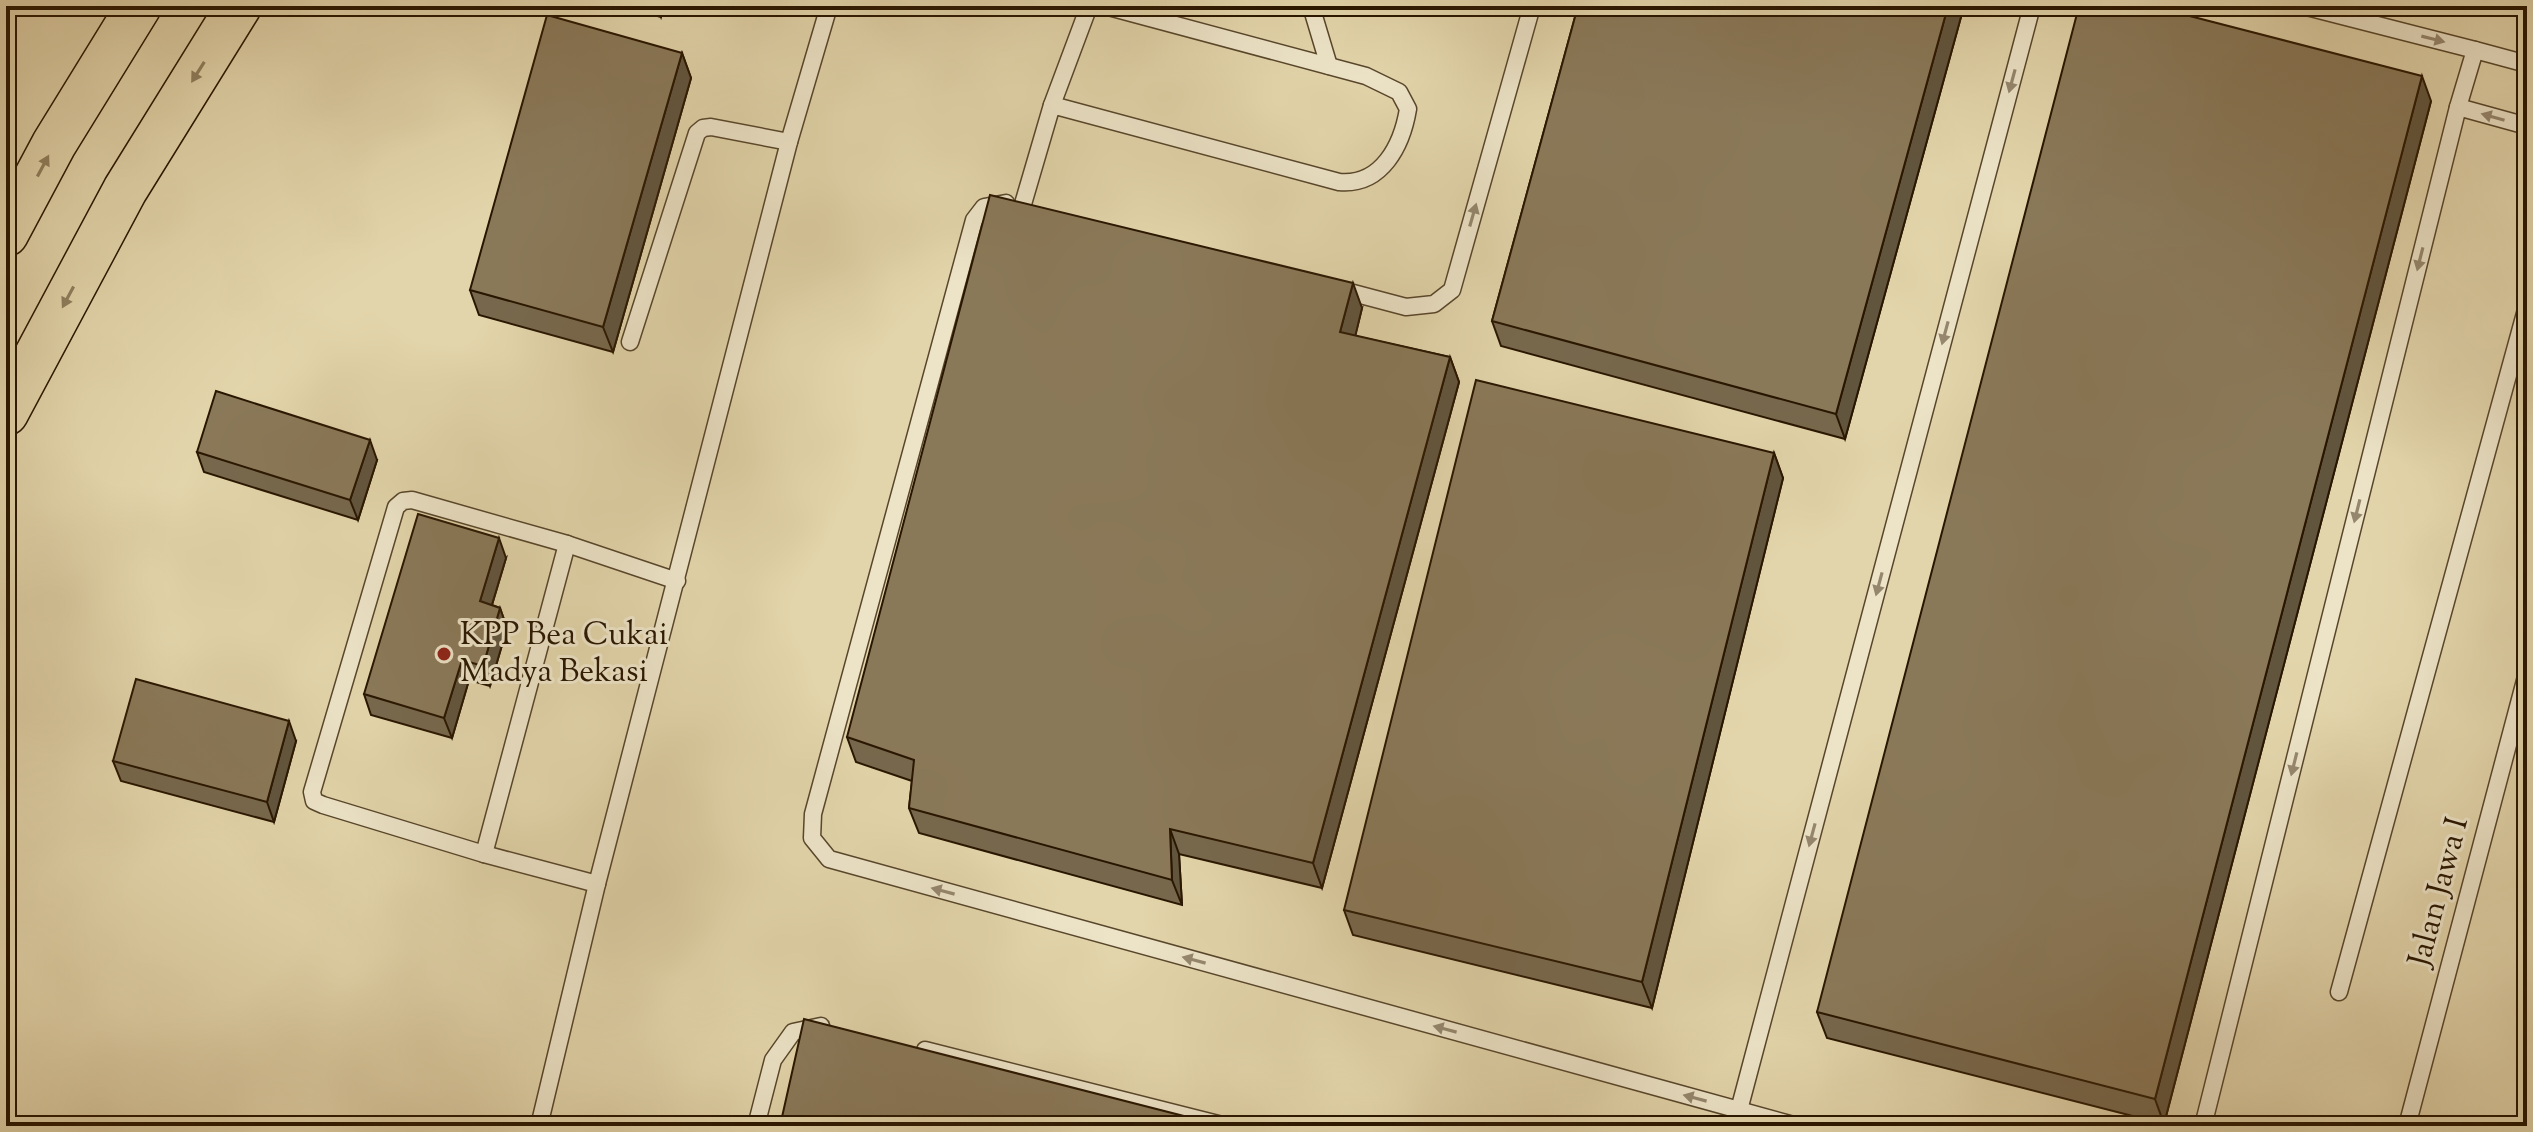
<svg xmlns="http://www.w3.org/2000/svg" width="2533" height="1132" font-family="'Sorts Mill Goudy',serif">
	<rect width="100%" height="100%" fill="#e3d5ab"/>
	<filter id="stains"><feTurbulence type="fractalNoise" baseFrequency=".0025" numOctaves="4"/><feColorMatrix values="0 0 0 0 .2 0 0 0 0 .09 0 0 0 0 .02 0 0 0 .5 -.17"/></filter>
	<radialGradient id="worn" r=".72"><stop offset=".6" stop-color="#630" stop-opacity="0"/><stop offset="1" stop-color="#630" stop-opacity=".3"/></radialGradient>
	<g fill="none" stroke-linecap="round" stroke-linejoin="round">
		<g stroke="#58462b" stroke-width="19">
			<g id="lane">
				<path d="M1311 6 1329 66"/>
				<path d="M6 15 10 6"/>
				<path d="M2475 50 2527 64"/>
				<path d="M1052 105 1089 6"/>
				<path d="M2458 107 2527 126"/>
				<path d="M1006 203 984 207 974 220 813 814 812 838 829 859 1797 1126"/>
				<path d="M1023 204 1052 105 1339 182C1382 186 1402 145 1408 109L1399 92 1366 76 1105 6"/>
				<path d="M1338 289 1406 307 1434 304 1452 290 1532 6"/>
				<path d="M630 342 697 133 703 128 711 127 789 142"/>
				<path d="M484 854 567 544"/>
				<path d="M597 884 484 854 323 805 314 801 312 792 396 507 403 501 412 500 567 544 677 581"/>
				<path d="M2339 992 2527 306"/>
				<path d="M925 1050 1226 1126"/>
				<path d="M1739 1110 2032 6"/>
				<path d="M539 1126 597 884 789 142 829 6"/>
				<path d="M756 1126 773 1060 793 1032 821 1026"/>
				<path d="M2203 1126 2458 107 2475 50 2303 6"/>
				<path d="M2407 1126 2527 673"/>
			</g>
		</g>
		<g stroke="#291600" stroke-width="47">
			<g id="highway">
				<path d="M6 234 54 144 139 6"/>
				<path d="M6 413 125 190 239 6"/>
			</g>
		</g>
		<use href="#lane" stroke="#ede4c8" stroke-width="16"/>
		<use href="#highway" stroke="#e3d5ab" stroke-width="44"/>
	</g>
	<g fill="#77684d" stroke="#291600" stroke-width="2">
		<path d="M621 6H664L661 17Z"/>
		<path d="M1578 6H1964L1845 439 1501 346 1492 321Z"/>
		<path d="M682 53 691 78 613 352 479 315 470 290Z"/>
		<path d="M2431 101 2164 1124 1827 1038 1817 1012Z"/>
		<path d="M1362 308 1355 336 1450 357 1459 382 1322 888 1179 854 1182 905 919 833 909 808 912 781 856 762 847 737Z"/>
		<path d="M197 452 377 460 358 520 204 472Z"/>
		<path d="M1774 453 1783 478 1652 1008 1353 935 1344 910Z"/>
		<path d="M506 558 492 605 500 608 507 628 490 686 469 680 452 738 371 715 364 694Z"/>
		<path d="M296 741 274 822 121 781 113 761Z"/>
	</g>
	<g fill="#61553e" stroke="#291600" stroke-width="2">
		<path d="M657 6H664L661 17Z"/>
		<path d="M1948 6H1964L1845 439 1836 414Z"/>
		<path d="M682 53 691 78 613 352 603 327Z"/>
		<path d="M2422 76 2431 101 2164 1124 2155 1099Z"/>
		<path d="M1353 283 1362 308 1350 358 1340 332Z"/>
		<path d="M1450 357 1459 382 1322 888 1313 863Z"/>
		<path d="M370 440 377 460 358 520 350 500Z"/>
		<path d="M1774 453 1783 478 1652 1008 1642 982Z"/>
		<path d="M499 538 506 558 487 621 480 601Z"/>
		<path d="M500 608 507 628 490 686 483 666Z"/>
		<path d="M462 660 469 680 452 738 444 718Z"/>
		<path d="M289 721 296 741 274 822 267 802Z"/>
		<path d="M1170 829 1179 854 1182 905 1172 880Z"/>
	</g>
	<g fill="#8a7959" stroke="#291600" stroke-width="2">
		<path d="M1578 6H1948L1836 414 1492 321Z"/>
		<path d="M2079 6H2151L2422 76 2155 1099 1817 1012Z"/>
		<path d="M547 15 682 53 603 327 470 290Z"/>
		<path d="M990 195 1353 283 1340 332 1450 357 1313 863 1170 829 1172 880 909 808 914 760 847 737Z"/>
		<path d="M1476 380 1774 453 1642 982 1344 910Z"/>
		<path d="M216 391 370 440 350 500 197 452Z"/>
		<path d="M418 514 499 538 480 601 500 608 483 666 462 660 444 718 364 694Z"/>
		<path d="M136 679 289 721 267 802 113 761Z"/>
		<path d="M804 1019 1223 1126H780Z"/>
	</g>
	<defs><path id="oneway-solid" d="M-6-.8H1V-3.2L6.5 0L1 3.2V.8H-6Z" transform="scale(2)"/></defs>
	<g fill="#95876e">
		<use href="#oneway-solid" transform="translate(2433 39) rotate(14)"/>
		<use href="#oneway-solid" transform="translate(2012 81) rotate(105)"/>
		<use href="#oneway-solid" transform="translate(2493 117) rotate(-164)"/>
		<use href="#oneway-solid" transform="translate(1473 215) rotate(-74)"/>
		<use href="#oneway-solid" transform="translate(2420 259) rotate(104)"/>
		<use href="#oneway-solid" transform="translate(1945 333) rotate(105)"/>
		<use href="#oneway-solid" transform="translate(2357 511) rotate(104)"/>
		<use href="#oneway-solid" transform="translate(1879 584) rotate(105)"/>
		<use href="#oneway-solid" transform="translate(2294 764) rotate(104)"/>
		<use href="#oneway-solid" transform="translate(1812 835) rotate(105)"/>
		<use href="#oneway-solid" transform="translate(943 891) rotate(-165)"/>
		<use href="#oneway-solid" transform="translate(1194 960) rotate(-165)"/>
		<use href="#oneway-solid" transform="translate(1445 1029) rotate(-165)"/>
		<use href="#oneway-solid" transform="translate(1695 1098) rotate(-165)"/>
	</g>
	<g fill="#8f7f5e">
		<use href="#oneway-solid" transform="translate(198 72) rotate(122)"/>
		<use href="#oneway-solid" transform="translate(43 166) rotate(-62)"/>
		<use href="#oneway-solid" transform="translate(68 297) rotate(118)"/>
	</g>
	<circle fill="#8f2418" stroke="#ede4c8" stroke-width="3" cx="444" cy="654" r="8"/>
	<g text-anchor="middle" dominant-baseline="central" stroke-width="6" stroke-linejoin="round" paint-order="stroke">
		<g font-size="32" fill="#291600" stroke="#ede4c8" text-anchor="start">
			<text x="460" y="636">KPP Bea Cukai<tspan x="460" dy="37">Madya Bekasi</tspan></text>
		</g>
		<g font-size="32" fill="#291600" stroke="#ede4c8">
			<text transform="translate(2440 892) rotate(-75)">Jalan Jawa I</text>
		</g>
	</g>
	<rect width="2533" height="1132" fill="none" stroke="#e3d5ab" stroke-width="32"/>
	<rect x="8" y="8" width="2517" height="1116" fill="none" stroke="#291600" stroke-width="4"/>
	<rect x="16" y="16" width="2501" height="1100" fill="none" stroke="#291600" stroke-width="2"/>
	<rect width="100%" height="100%" filter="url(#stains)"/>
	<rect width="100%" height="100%" fill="url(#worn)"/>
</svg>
